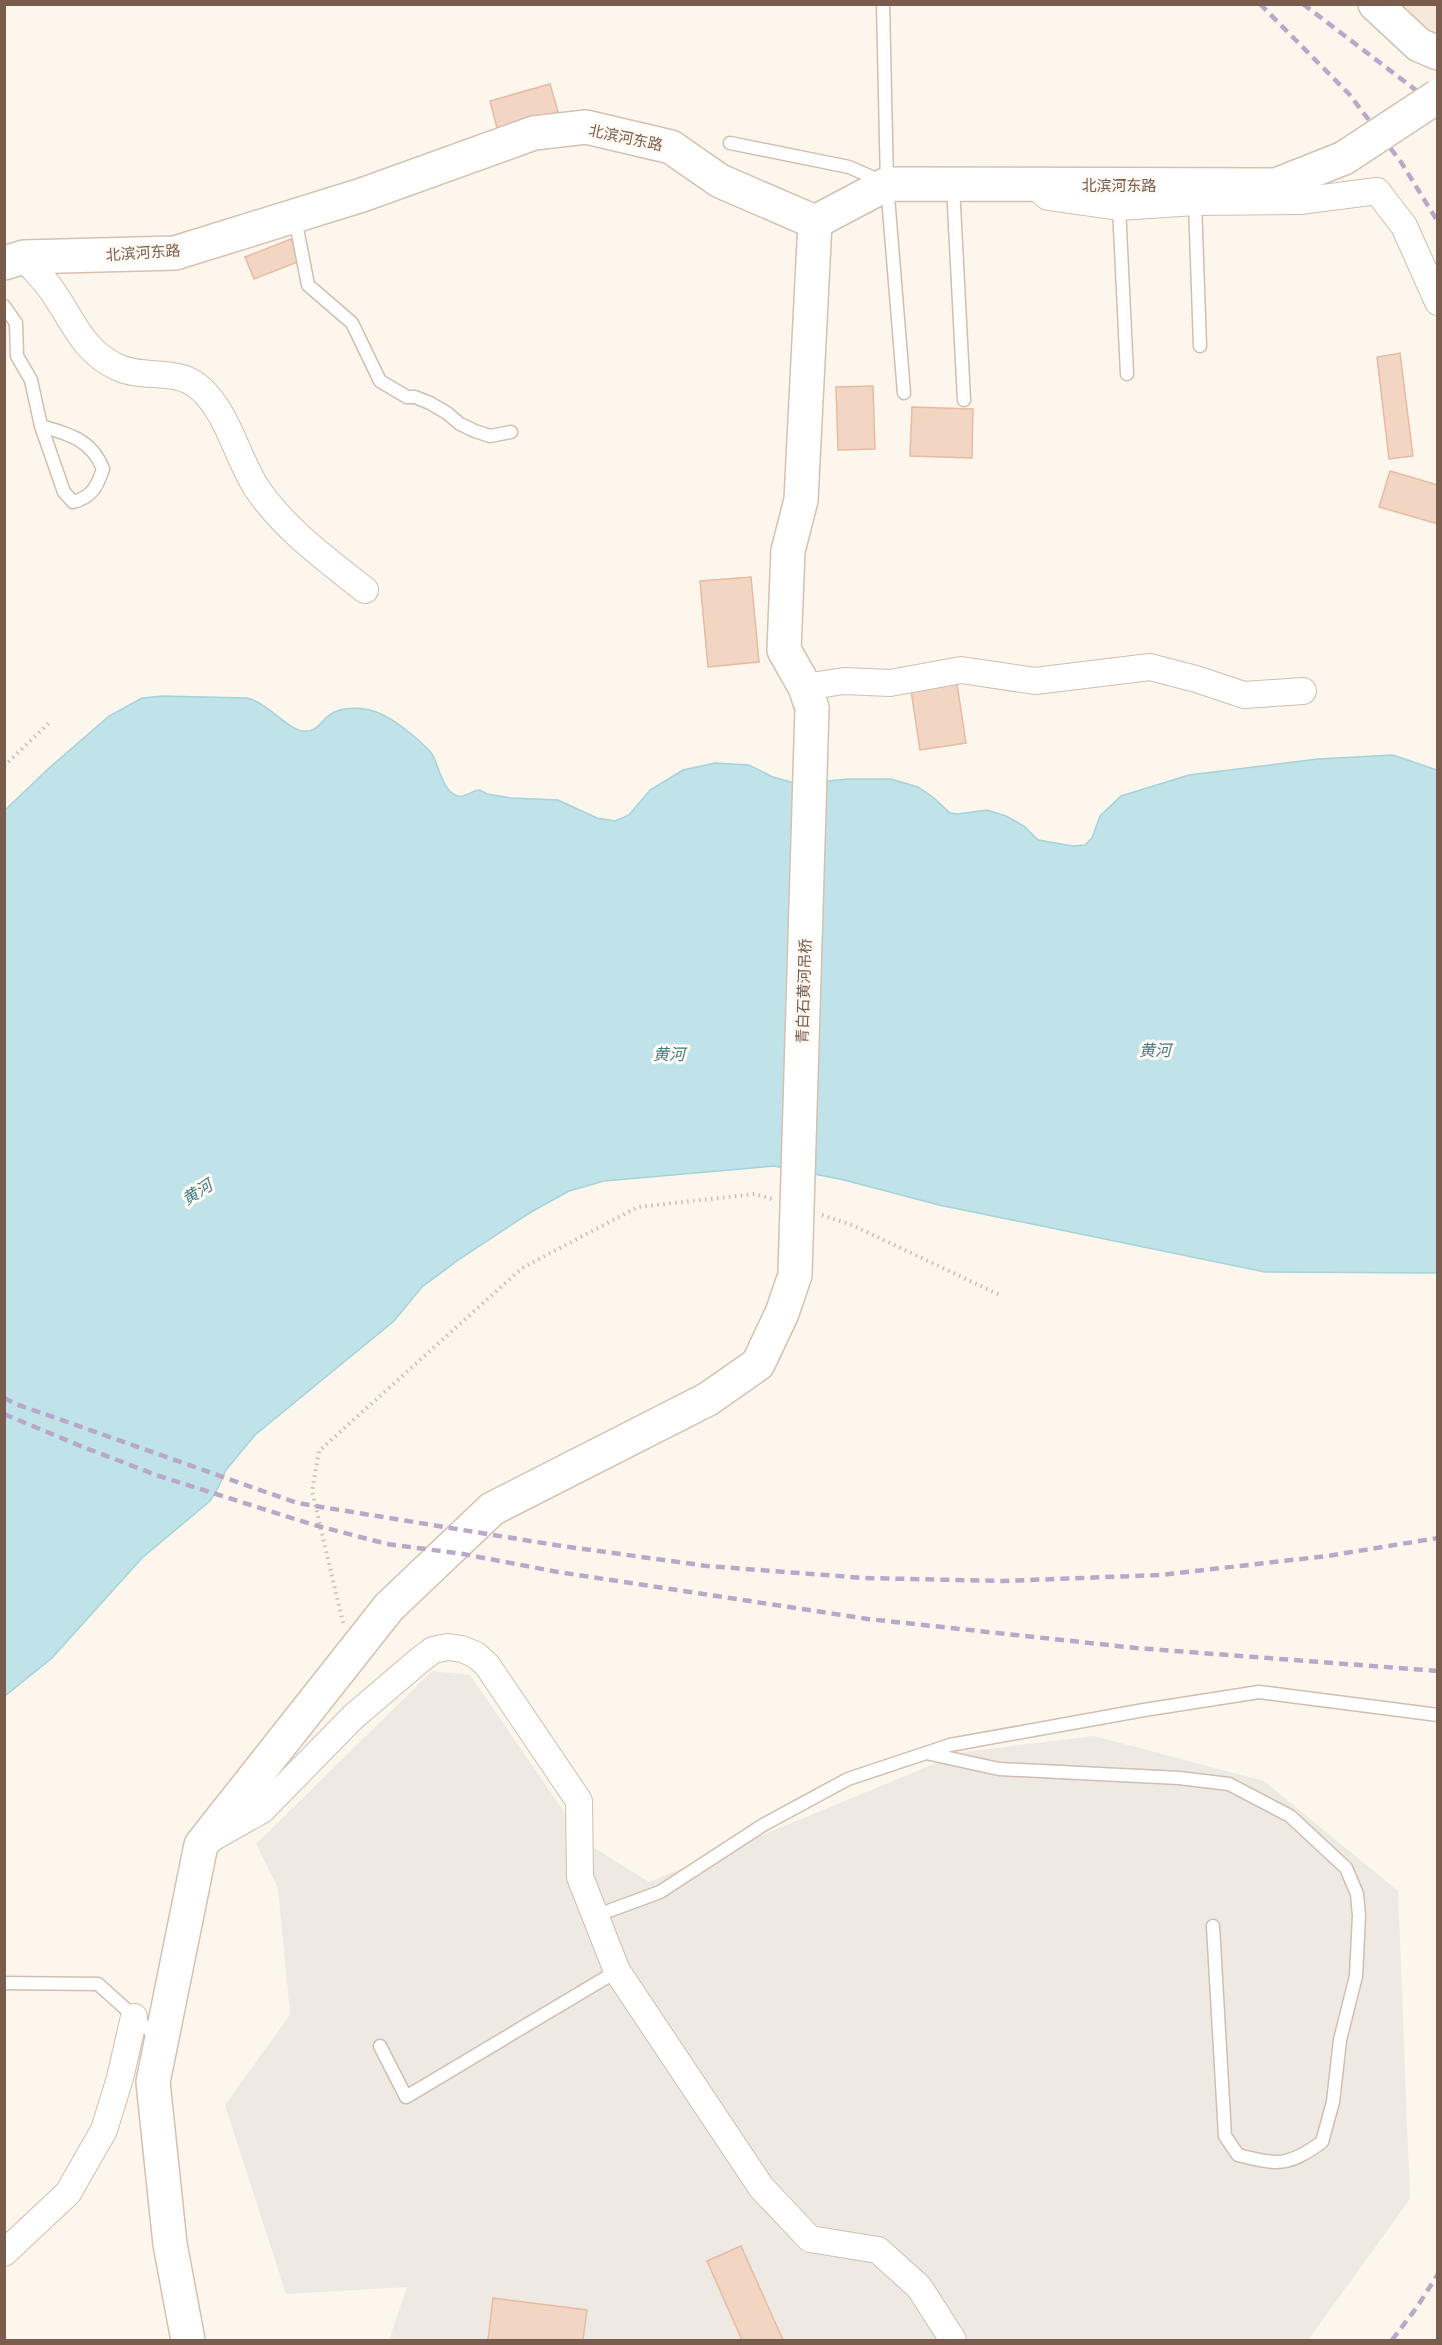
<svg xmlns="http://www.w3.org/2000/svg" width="1442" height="2345" font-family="'Noto Sans','Noto Sans SC',sans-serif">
	<rect width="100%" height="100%" fill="#fdf6ec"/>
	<path fill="#f5e8da" d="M1390 5H1437V50Z"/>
	<path fill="#efe9e4" d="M432 1671 470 1675 585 1842 649 1882 963 1752 1094 1736 1264 1781 1398 1891 1410 2199 1308 2340H389L407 2287 286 2294 225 2105 290 2015 278 1888 256 1844Z"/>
	<path fill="#bfe3e8" stroke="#a5d3da" stroke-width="1.5" d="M162 696 247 698C269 703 290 733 306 731 317 731 321 722 328 716 341 705 367 707 381 714 395 720 423 742 432 754 439 766 443 793 458 796 465 798 472 790 480 790L487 794 511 798 558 800 597 818 615 821 629 815 650 790 683 770 715 763 749 765 773 777 798 784 848 779H891L918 787 934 798 950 813 957 814 987 810 1006 816 1024 826 1038 840 1073 846 1085 845 1092 838 1100 816 1121 796 1189 775 1318 759 1393 755 1437 770V1273L1265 1272 939 1205 844 1180 774 1166 604 1181 569 1191 531 1212 461 1258 422 1287 394 1321 255 1435 226 1470 218 1488 210 1501 142 1558 52 1658 5 1696V810L48 769 109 716 142 698Z"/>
	<g fill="#f3d5c3" stroke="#e6bba3" stroke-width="1.5">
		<path d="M550 84 558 112 497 128 490 101Z"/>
		<path d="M291 239 300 261 254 279 245 257Z"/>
		<path d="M1400 353 1413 456 1389 459 1377 357Z"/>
		<path d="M873 386 875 449 838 450 836 387Z"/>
		<path d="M912 407 973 409 972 458 910 456Z"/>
		<path d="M1390 471 1438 485V524L1379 507Z"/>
		<path d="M751 577 759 662 708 667 700 581Z"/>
		<path d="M956 677 966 743 920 750 910 684Z"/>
		<path d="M741 2246 783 2340H742L707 2261Z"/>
		<path d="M493 2298 587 2310 583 2340H488Z"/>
	</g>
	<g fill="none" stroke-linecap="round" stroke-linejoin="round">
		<g stroke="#d1beb0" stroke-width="15">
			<g id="lane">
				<path d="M883 4 887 184 904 393"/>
				<path d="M730 143 849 167 881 181"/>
				<path d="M953 186 964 400"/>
				<path d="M1195 202 1200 346"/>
				<path d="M1119 207 1127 374"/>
				<path d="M295 218 308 285 352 323 380 381 407 397H415L430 403 447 413 460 424 475 431 490 436 511 432"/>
				<path d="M4 306 16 323 17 356 31 380 41 426 64 492 73 502C92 497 97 487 103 469 92 440 69 434 41 426"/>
				<path d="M926 1753 999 1769 1179 1778 1229 1784 1290 1816 1346 1868 1357 1894 1359 1916 1356 1976 1340 2040 1333 2102 1322 2142C1287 2167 1278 2165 1238 2155L1225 2136 1213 1926"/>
				<path d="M595 1916 660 1892 763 1825 848 1779 950 1745 1144 1710 1259 1692 1438 1715"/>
				<path d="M4 1983 98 1984 158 2038"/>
				<path d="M380 2046 406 2097 617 1971"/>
			</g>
		</g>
		<g stroke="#d1beb0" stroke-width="28">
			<g id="street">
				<path d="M1043 193 1048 197 1119 207 1195 202 1300 201 1377 191 1404 226 1438 302"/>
				<path d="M24 257C33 269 45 280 53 292 73 321 83 351 117 367 144 380 176 367 200 388 228 413 236 455 256 487 284 529 326 559 365 590"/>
				<path d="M805 687 844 681 890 683 961 670 1035 681 1150 667 1196 679 1244 695 1303 691"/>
				<path d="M209 1840 262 1810 353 1717 421 1659 433 1650 448 1647 462 1649 476 1655 487 1665 579 1801 580 1877 617 1971 761 2187 810 2239 878 2250 919 2287 953 2340"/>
				<path d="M4 2253 68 2193 104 2130 120 2078 134 2017"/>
			</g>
		</g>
		<g stroke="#d6c0b0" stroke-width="36">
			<g id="secondary">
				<path d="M1375 4 1419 45 1438 53"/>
				<path d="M4 263 24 257 175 253 362 195 534 133 586 127 671 147 720 181 815 222 887 184 1276 185 1344 158"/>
				<path d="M812 708 805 687 784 650 788 551 801 500 815 222"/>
				<path d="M188 2340 170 2244 153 2082 201 1845 389 1607 492 1509 708 1399 758 1364 782 1313 795 1275"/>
			</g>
		</g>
		<g stroke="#d9b8a5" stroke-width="4" stroke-dasharray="1.5 4.5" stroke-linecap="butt">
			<path d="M4 766 50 722"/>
			<path d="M822 1215 852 1225 1002 1296"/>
			<path d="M343 1623 312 1491 319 1451 522 1268 638 1207 755 1194 772 1199"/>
		</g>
		<use href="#lane" stroke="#fff" stroke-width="12"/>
		<use href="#street" stroke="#fff" stroke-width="26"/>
		<use href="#secondary" stroke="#fff" stroke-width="33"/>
		<g stroke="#b9a8c9" stroke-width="4.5" stroke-dasharray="9 6" stroke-linecap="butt">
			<path d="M1260 4 1349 94 1401 162 1438 222"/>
			<path d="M1303 4 1438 107"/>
			<path d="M4 1398 16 1404 297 1503 555 1545 707 1566 864 1578 1003 1581 1160 1575 1327 1556 1438 1538"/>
			<path d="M4 1414 83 1447 159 1476 314 1525 387 1544 463 1554 558 1572 868 1619 1136 1648 1438 1671"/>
			<path d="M1392 2340 1417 2307 1438 2274"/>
		</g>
		<g stroke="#d6c0b0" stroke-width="36" stroke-linecap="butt">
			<g id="secondary-bridge">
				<path d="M1344 158 1438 96"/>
				<path d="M795 1275 812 708"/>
			</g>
		</g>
		<use href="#secondary-bridge" stroke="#fff" stroke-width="33"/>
	</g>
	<g text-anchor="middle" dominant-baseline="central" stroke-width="6" stroke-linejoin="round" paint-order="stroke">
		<g font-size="15" fill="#7a5c4d" stroke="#fffaf3">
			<text transform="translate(626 137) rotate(12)">北滨河东路</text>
			<text x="1119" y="185">北滨河东路</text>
			<text transform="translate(143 252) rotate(-4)">北滨河东路</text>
			<text transform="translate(803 991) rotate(-88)">青白石黄河吊桥</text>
		</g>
		<g font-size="16" font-style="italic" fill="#437c86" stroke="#fffaf3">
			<text x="1155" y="1050">黄河</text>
			<text x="669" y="1054">黄河</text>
			<text transform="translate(197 1192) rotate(-33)">黄河</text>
		</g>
	</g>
	<rect width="1442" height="2345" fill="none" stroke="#7a5c4d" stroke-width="12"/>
</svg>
